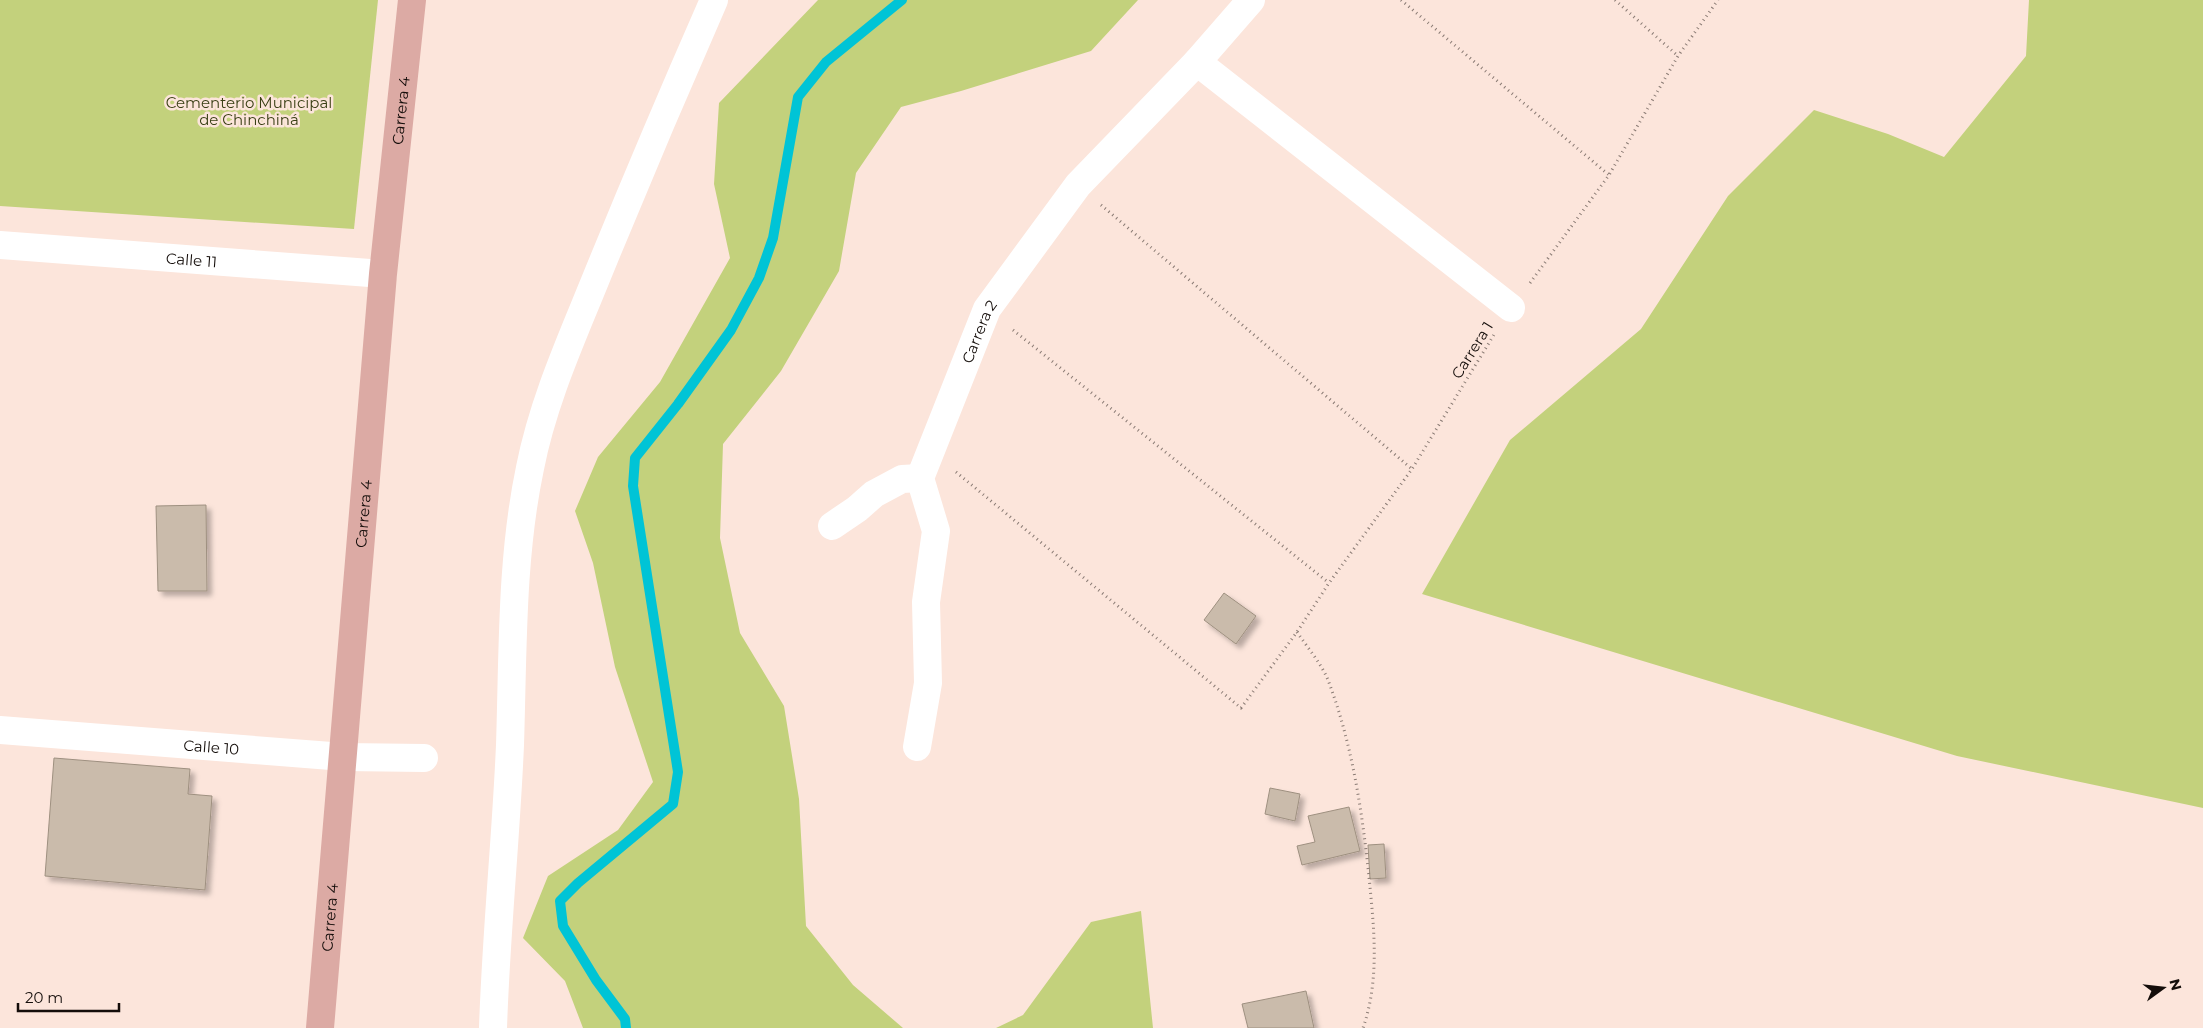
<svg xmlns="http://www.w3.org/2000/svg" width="2203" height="1028" font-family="Montserrat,sans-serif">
	<defs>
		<filter id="shadow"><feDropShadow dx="4.5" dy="4.5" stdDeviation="2.5" flood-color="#0004"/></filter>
	</defs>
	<rect width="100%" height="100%" fill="#fce5db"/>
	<g fill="#c3d17c">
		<path d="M0 0H378L354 229 0 206Z"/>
		<path d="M818 0H1138L1091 51 961 91 901 107 856 173 839 271 781 371 723 444 720 538 740 633 784 706 799 799 806 926 853 985 903 1028H583L565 981 523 938 548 876 618 830 653 782 615 667 593 563 575 511 598 457 660 382 730 258 714 184 719 103Z"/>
		<path d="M2029 0H2203V808L1957 756 1422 594 1510 440 1641 329 1728 196 1814 110 1888 134 1944 157 2026 56Z"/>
		<path d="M1141 911 1153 1028H996L1023 1015 1091 922Z"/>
	</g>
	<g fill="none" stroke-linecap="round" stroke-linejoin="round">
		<path stroke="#00c4d6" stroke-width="10" d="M626 1028 625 1019 596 980 563 926 560 901 578 883 673 804 678 772 633 486 635 458 678 404 731 330 759 278 773 238 798 97 826 62 902 0"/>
	</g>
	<g fill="#cabbab" stroke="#9e9080" filter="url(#shadow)">
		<path d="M206 505 207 591H158L156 506Z"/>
		<path d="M1224 593 1256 616 1236 644 1204 620Z"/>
		<path d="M54 758 190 769 188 794 212 796 205 890 45 876Z"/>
		<path d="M1270 788 1300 794 1295 821 1265 814Z"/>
		<path d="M1349 807 1360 851 1302 865 1297 846 1315 842 1308 816Z"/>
		<path d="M1384 844 1386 878 1370 879 1368 845Z"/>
		<path d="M1306 991 1314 1028H1248L1242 1004Z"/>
	</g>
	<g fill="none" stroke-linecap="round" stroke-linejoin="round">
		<g stroke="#8a7b74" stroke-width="3" stroke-dasharray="1 4" stroke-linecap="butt">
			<path d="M1401 0 1609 175"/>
			<path d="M1615 0 1678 56"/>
			<path d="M1101 205 1412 469"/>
			<path d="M1530 283 1609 175 1678 56 1718 0"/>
			<path d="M1013 330 1329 583"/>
			<path d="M956 472 1241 708 1297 632 1329 583 1412 469 1495 333"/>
			<path d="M1297 632C1307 647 1321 663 1328 680 1352 743 1362 810 1369 877 1374 928 1380 979 1363 1028"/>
		</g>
		<g stroke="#fff" stroke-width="28">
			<path d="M1197 62 1511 308"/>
			<path id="s1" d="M0 245 383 274"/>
			<path d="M832 526 857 509 874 494 902 479 920 478"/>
			<path id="s2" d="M0 730 344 757 424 758"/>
			<path id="s3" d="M917 747 928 683 926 602 936 531 920 478 987 309 1078 185 1197 62 1251 0"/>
			<path d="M493 1028C496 933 506 839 510 745 513 653 511 558 530 468 543 401 572 338 597 276 635 183 674 91 714 0"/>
		</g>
		<path stroke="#dcaaa4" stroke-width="28" id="s4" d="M320 1028 383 274 412 0"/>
	</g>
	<g text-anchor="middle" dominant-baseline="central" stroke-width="5" stroke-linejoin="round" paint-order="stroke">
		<g font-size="15" fill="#393f14" stroke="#fce5db">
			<text x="249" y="102">Cementerio Municipal<tspan x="249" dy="17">de Chinchiná</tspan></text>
		</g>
		<g font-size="15" fill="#140d0a" stroke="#fce5db">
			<text stroke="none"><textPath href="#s4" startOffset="921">Carrera 4</textPath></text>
			<text stroke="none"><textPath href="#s1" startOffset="192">Calle 11</textPath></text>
			<text stroke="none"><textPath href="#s3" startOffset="431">Carrera 2</textPath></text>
			<text transform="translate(1472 350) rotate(-58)">Carrera 1</text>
			<text stroke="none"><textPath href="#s4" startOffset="516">Carrera 4</textPath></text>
			<text stroke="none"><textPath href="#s2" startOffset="212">Calle 10</textPath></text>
			<text stroke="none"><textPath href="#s4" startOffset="111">Carrera 4</textPath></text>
		</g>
	</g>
	<g transform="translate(2163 988) rotate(75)" stroke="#fce5db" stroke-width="4" paint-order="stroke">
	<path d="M0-4L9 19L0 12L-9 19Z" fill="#140d0a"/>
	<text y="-8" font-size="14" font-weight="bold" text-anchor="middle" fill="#140d0a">N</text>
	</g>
	<path d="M18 1003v8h101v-8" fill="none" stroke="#140d0a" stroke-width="2.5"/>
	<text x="25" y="1003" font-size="15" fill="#140d0a" stroke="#fce5db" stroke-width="4" paint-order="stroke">20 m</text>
</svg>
